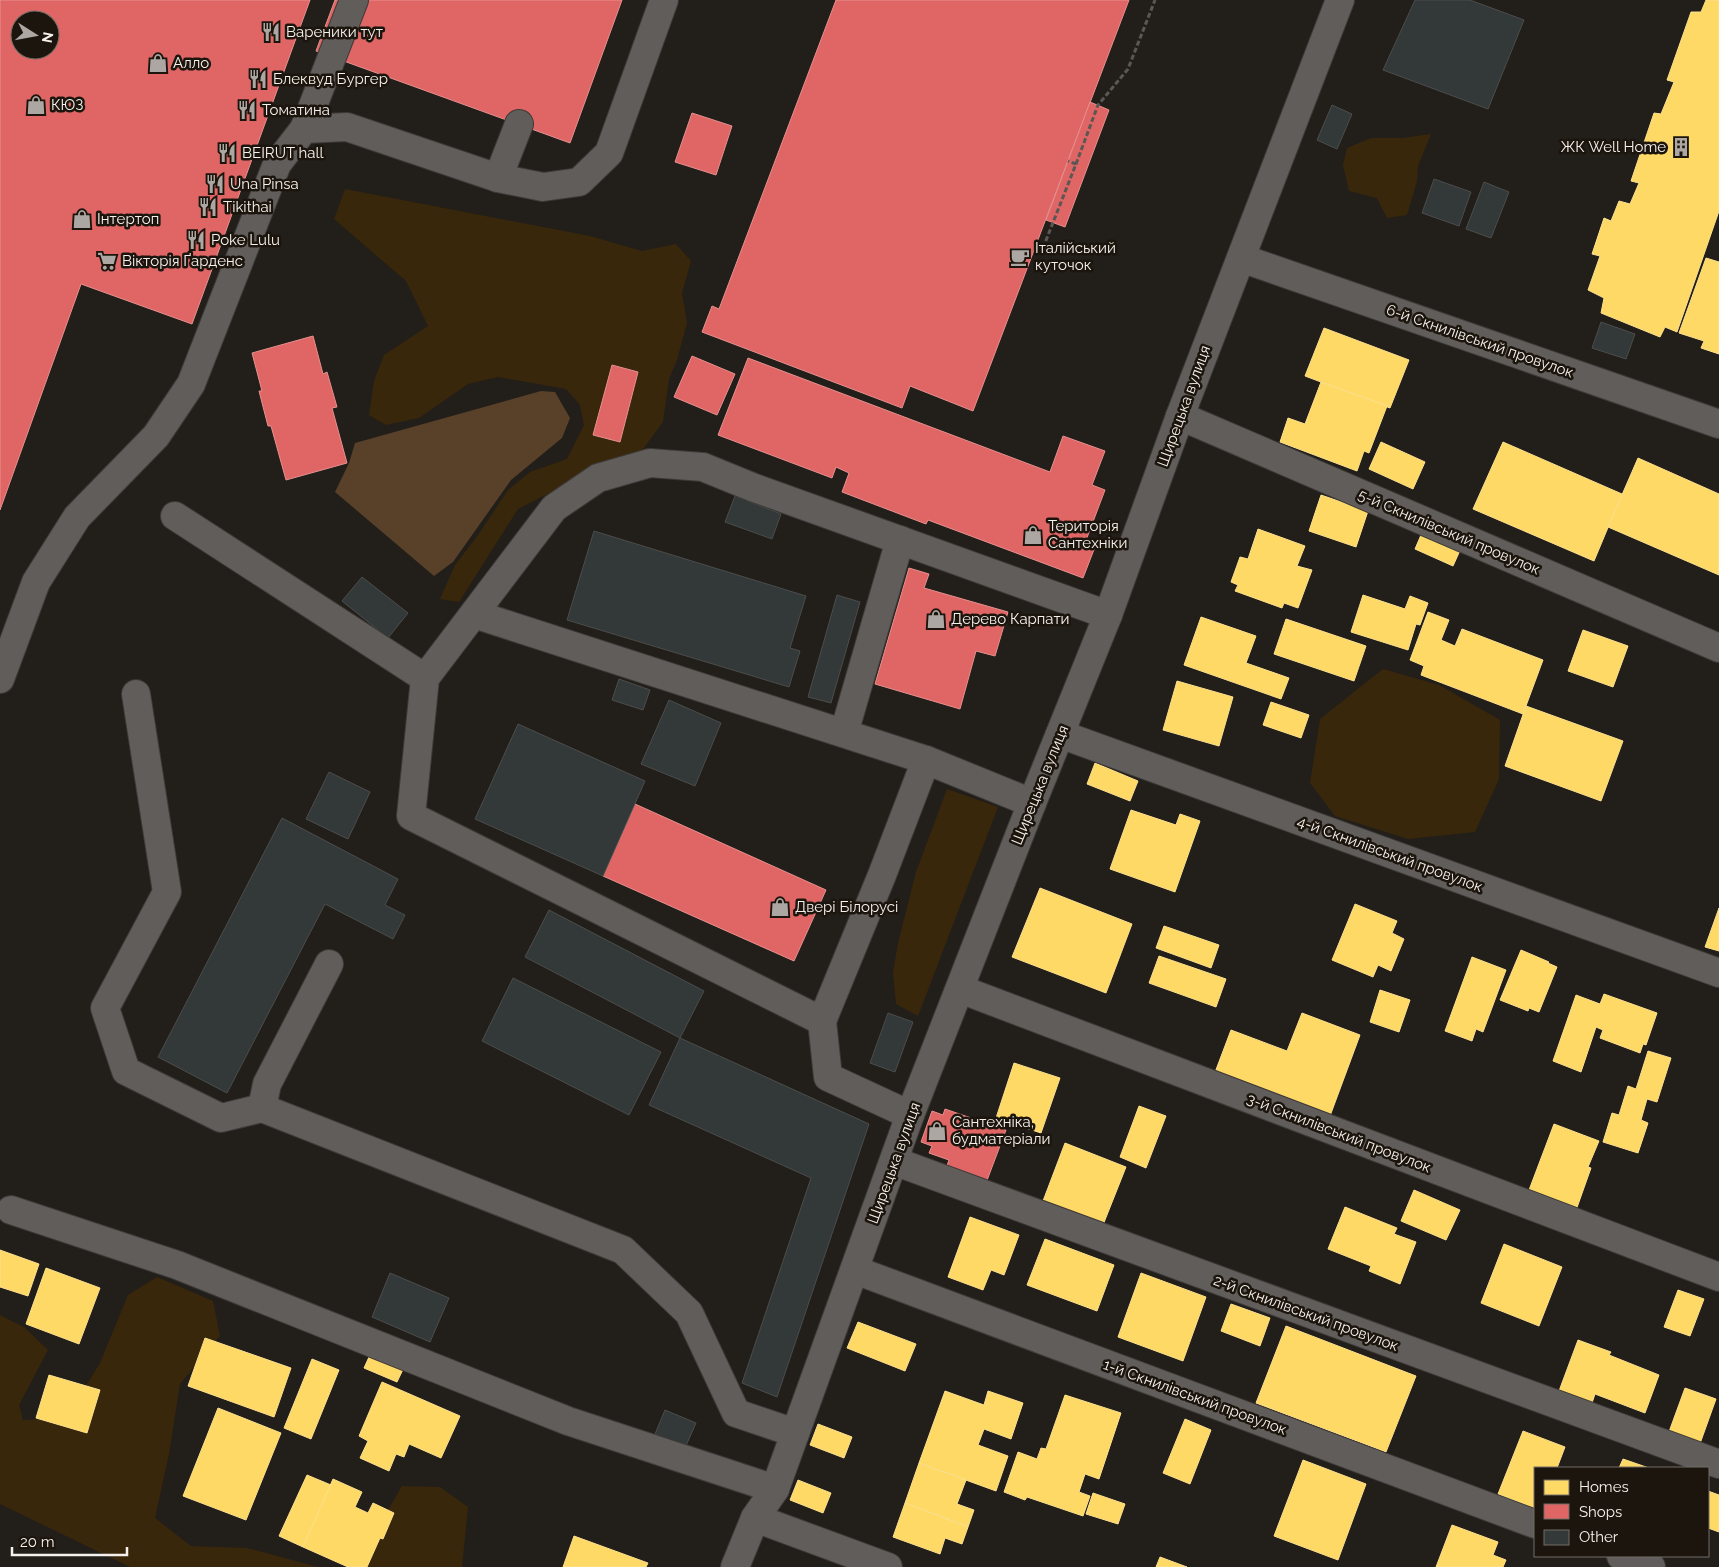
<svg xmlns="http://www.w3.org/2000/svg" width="1719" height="1567" font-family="Raleway,sans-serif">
	<rect width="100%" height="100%" fill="#221e1a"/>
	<g fill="#39270c">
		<path d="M1431 134 1418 166 1417 181 1407 215 1387 218 1377 198 1349 191 1343 165 1347 148 1371 138H1402Z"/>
		<path d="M345 189 590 236 642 251 676 244 691 261 682 293 687 323 677 360 669 379 663 422 640 453 565 485 518 509 459 602 440 599 455 565 478 535 508 490 530 472 567 459 584 425 580 405 566 389 498 377 468 384 419 418 386 425 369 415 374 381 384 355 428 326 406 281 334 219Z"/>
		<path d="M1383 669 1439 685 1500 720 1499 779 1475 832 1408 839 1335 816 1310 783 1320 719Z"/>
		<path d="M947 789 998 807 918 1016 896 1004 893 973 898 943 916 872Z"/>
		<path d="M157 1277 213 1301 220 1336 180 1384 169 1454 155 1518 191 1546 247 1548 318 1567H130L0 1504V1315L24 1327 48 1350 19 1405 23 1420 66 1418 100 1363 128 1295Z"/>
		<path d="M402 1486 440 1487 468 1507 462 1567H354Z"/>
	</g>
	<path fill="#584128" d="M541 391 555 392 570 418 562 438 511 480 453 562 434 576 335 492 349 463 355 443Z"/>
	<g fill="#ffd966" stroke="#fce08e">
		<path d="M1706 0H1719V211L1677 332 1665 327 1660 337 1601 313 1604 298 1588 290 1600 256 1592 254 1604 218 1611 221 1619 201 1630 204 1639 183 1631 181 1654 113 1661 114 1674 82 1667 80 1691 12H1701Z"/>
		<path d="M1706 258 1719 262V354L1701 348 1704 341 1679 333Z"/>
		<path d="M1324 328 1409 360 1390 408 1305 376Z"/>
		<path d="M1321 382 1387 406 1369 453 1364 451 1357 471 1280 442 1288 418 1305 424Z"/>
		<path d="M1381 442 1425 462 1413 489 1369 469Z"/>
		<path d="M1503 442 1622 494 1594 561 1473 509Z"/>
		<path d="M1638 458 1719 494V575L1608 527Z"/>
		<path d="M1321 495 1368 511 1356 547 1309 531Z"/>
		<path d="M1424 528 1462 546 1453 566 1415 549Z"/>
		<path d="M1258 529 1305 546 1297 566 1312 570 1298 608 1284 603 1282 608 1235 591 1238 585 1231 582 1240 557 1248 559Z"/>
		<path d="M1363 595 1405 609 1410 596 1428 603 1420 625 1416 624 1408 650 1351 632Z"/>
		<path d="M1428 612 1449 620 1441 640 1455 646 1462 629 1543 660 1523 714 1421 675 1424 666 1410 660Z"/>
		<path d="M1201 617 1256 636 1246 663 1289 678 1281 699 1184 665Z"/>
		<path d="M1286 619 1366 646 1354 681 1274 654Z"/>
		<path d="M1583 630 1628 646 1613 687 1568 671Z"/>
		<path d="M1177 681 1233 697 1219 746 1163 730Z"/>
		<path d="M1271 702 1309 715 1301 738 1263 725Z"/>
		<path d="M1526 706 1623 741 1601 801 1505 766Z"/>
		<path d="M1095 763 1138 781 1130 801 1087 784Z"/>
		<path d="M1131 810 1176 825 1180 814 1200 821 1175 892 1110 869Z"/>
		<path d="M1040 888 1132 924 1106 993 1012 957Z"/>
		<path d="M1355 904 1397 921 1392 933 1404 939 1391 971 1378 965 1373 977 1332 960Z"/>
		<path d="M1719 908V951L1705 947Z"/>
		<path d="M1164 926 1219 945 1211 968 1156 948Z"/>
		<path d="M1521 950 1549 962 1548 963 1557 967 1539 1012 1529 1008 1528 1011 1500 1000Z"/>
		<path d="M1159 956 1226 979 1216 1007 1149 983Z"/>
		<path d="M1472 957 1506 970 1483 1032 1476 1029 1472 1041 1445 1031Z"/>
		<path d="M1380 990 1410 1000 1399 1032 1370 1022Z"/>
		<path d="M1604 994 1657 1013 1646 1045 1643 1044 1640 1053 1600 1038 1603 1030 1596 1027 1581 1072 1553 1061 1576 995 1600 1004Z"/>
		<path d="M1302 1013 1360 1035 1330 1116 1214 1075 1231 1030 1287 1051Z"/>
		<path d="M1648 1051 1671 1058 1657 1102 1647 1099 1641 1120 1648 1123 1638 1153 1603 1142 1612 1113 1619 1115 1628 1086 1636 1089Z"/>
		<path d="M1014 1063 1060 1078 1041 1133 996 1118Z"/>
		<path d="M1139 1106 1166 1116 1146 1168 1120 1157Z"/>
		<path d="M1554 1124 1599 1141 1588 1167 1591 1168 1574 1216 1526 1198Z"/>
		<path d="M1065 1143 1126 1167 1103 1225 1043 1201Z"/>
		<path d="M1414 1190 1460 1210 1446 1240 1401 1221Z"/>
		<path d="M1345 1207 1397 1228 1394 1234 1416 1242 1400 1284 1369 1271 1371 1266 1328 1249Z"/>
		<path d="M970 1217 1019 1235 1004 1275 991 1270 983 1290 948 1277Z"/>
		<path d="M1045 1239 1114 1265 1097 1311 1027 1285Z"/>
		<path d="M1504 1244 1562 1267 1539 1326 1481 1303Z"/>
		<path d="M0 1250 39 1264 28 1296 0 1287Z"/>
		<path d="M46 1268 100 1288 79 1344 26 1324Z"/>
		<path d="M1141 1273 1206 1297 1183 1361 1118 1337Z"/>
		<path d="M1678 1290 1704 1299 1690 1336 1664 1327Z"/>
		<path d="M1231 1304 1270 1318 1260 1346 1221 1331Z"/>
		<path d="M858 1322 916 1344 905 1371 847 1348Z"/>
		<path d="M1286 1326 1416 1376 1386 1452 1256 1403Z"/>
		<path d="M205 1338 291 1368 274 1417 188 1386Z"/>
		<path d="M1578 1340 1611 1352 1609 1355 1659 1375 1645 1413 1595 1394 1592 1403 1559 1391Z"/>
		<path d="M374 1346 407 1361 397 1382 364 1368Z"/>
		<path d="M312 1359 339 1370 311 1439 284 1428Z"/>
		<path d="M49 1375 100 1390 87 1433 36 1418Z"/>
		<path d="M382 1382 460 1416 441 1458 409 1444 404 1457 396 1454 389 1471 360 1458 368 1441 359 1436Z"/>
		<path d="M1685 1388 1716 1399 1697 1452 1666 1440Z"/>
		<path d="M945 1391 984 1405 988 1391 1023 1403 1011 1439 984 1429 978 1445 1008 1456 996 1491 919 1463Z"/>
		<path d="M1065 1395 1121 1413 1099 1479 1085 1474 1079 1492 1090 1496 1083 1516 1027 1497 1025 1500 1004 1492 1018 1452 1037 1459 1041 1448 1046 1449Z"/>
		<path d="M218 1408 281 1433 246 1520 183 1496Z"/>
		<path d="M1185 1419 1211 1430 1190 1484 1163 1473Z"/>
		<path d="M818 1424 852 1437 844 1458 810 1445Z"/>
		<path d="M1523 1431 1565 1447 1557 1468H1535V1509L1498 1494Z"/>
		<path d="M1623 1459 1649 1468H1619Z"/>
		<path d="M1303 1460 1366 1484 1338 1560 1274 1536Z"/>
		<path d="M919 1463 966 1480 957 1504 974 1510 968 1527 905 1503Z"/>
		<path d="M307 1475 331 1485 303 1547 279 1536Z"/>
		<path d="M333 1479 362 1492 355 1507 368 1513 373 1503 394 1513 383 1539 380 1538 367 1567H348L303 1547Z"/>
		<path d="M798 1480 831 1493 823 1513 790 1500Z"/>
		<path d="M1708 1491 1719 1495V1532L1708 1528Z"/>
		<path d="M1093 1493 1125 1504 1118 1524 1086 1514Z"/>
		<path d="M905 1503 968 1527 962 1544 945 1538 940 1554 893 1537Z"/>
		<path d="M1452 1525 1498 1542 1493 1555 1506 1560 1503 1567H1436Z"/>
		<path d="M574 1536 648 1563 646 1567H563Z"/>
		<path d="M1160 1557 1187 1567H1156Z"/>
	</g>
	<g fill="#e06666" stroke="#e7908e" fill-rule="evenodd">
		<path d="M0 0H310L192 324 81 284 0 510ZM20 20H50V50H20Z"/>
		<path d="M335 0H622L570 143 316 51Z"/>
		<path d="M836 0H1129L973 411 910 386 902 408 702 332 712 306 719 309Z"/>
		<path d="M1090 102 1109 110 1065 227 1046 220Z"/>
		<path d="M692 113 732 126 716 175 675 162Z"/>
		<path d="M313 336 323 374 327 372 337 407 332 408 347 463 286 480 271 426H268L259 391H262L252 353Z"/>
		<path d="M692 356 735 374 717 415 674 397Z"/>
		<path d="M748 358 1050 472 1063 436 1105 451 1092 485 1105 490 1085 543 1095 547 1083 578 928 520 926 524 842 492 849 473 836 467 832 478 718 435Z"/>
		<path d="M612 365 638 372 620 442 593 435Z"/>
		<path d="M909 568 929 574 924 588 1008 612 995 656 976 651 960 709 875 684Z"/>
		<path d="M635 804 826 890 794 961 603 876Z"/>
		<path d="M945 1109 1006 1130 983 1191 943 1176 949 1160 929 1153 932 1146 921 1142 932 1111 943 1115Z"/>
	</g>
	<g fill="#323938" stroke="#4c4d4c">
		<path d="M1415 0H1470L1524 20 1488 109 1383 70Z"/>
		<path d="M1332 105 1352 114 1337 149 1317 140Z"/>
		<path d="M1434 179 1471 192 1459 226 1422 213Z"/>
		<path d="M1484 182 1509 192 1491 238 1466 229Z"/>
		<path d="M1601 322 1635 334 1626 359 1592 348Z"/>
		<path d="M735 496 781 514 772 539 725 522Z"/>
		<path d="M594 531 806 596 790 648 800 651 789 687 567 620Z"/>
		<path d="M362 577 408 613 388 638 342 601Z"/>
		<path d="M837 595 860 602 831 703 808 697Z"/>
		<path d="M619 679 650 690 643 710 612 700Z"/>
		<path d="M669 700 721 723 695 786 641 764Z"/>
		<path d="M518 724 645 781 603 876 475 819Z"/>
		<path d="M329 772 370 792 348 839 306 819Z"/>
		<path d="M282 818 398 879 385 905 405 915 393 939 325 904 227 1093 158 1057Z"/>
		<path d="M549 910 704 991 680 1038 525 957Z"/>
		<path d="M513 978 661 1052 629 1115 482 1041Z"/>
		<path d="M888 1013 913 1022 895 1072 870 1063Z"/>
		<path d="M680 1038 869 1124 777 1397 742 1383 811 1178 649 1105Z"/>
		<path d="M390 1273 449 1298 430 1342 372 1317Z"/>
		<path d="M665 1410 696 1423 685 1448 655 1434Z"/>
	</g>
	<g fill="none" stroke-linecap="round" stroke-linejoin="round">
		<g stroke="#3e3a38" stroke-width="30">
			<g id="minor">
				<path d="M304 129 354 0"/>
				<path d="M498 178 543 187 579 182 609 153 664 0"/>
				<path d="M1241 258 1719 424"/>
				<path d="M1180 416 1719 648"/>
				<path d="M175 516 425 678"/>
				<path d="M474 614 926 760"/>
				<path d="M0 679 36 582 77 517 156 436 191 384 277 164 304 129 347 127 498 178 519 124"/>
				<path d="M136 694 167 892 105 1008 126 1071 221 1118 262 1108 623 1250 689 1313 736 1413 795 1433"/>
				<path d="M844 733 900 540"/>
				<path d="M1060 734 1719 973"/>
				<path d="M1032 803 926 760 882 875 822 1021 411 816 425 678 554 508 598 478 650 463 703 467 752 487 1108 615"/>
				<path d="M960 989 1719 1277"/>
				<path d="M822 1021 828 1077 910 1115"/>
				<path d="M262 1108 267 1084 329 964"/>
				<path d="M894 1161 1719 1464"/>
				<path d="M11 1210 177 1265 568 1421 775 1489"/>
				<path d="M855 1270 1535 1524"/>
				<path d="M755 1518 888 1567"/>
				<path d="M1621 1556 1651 1567"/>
				<path d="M735 1567 755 1518 775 1489 910 1115 1032 803 1108 615 1180 416 1340 0"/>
			</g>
		</g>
		<g stroke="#5a5754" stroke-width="3" stroke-dasharray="5 2.5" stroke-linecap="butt">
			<path d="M1076 164 1098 105 1128 69 1155 0"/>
			<path d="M1043 248 1076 164 1068 161"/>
		</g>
		<use href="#minor" stroke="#605d5a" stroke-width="28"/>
	</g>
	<defs>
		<g id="restaurant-bare" transform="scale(1.5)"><path d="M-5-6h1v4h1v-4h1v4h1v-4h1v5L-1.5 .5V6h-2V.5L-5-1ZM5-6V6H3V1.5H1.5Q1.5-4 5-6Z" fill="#aca7a2" stroke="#1c150d" stroke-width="2.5" paint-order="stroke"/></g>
		<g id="shop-bare" transform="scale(1.5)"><path d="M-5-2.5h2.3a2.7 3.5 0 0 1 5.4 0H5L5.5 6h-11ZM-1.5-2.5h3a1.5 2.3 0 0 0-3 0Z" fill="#aca7a2" stroke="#1c150d" stroke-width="2.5" paint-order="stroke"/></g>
		<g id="building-bare" transform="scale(1.5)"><path d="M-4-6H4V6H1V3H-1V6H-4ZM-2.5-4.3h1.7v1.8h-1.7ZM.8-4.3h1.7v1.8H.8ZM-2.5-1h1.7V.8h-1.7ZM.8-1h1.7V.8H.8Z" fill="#aca7a2" stroke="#1c150d" stroke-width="2.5" paint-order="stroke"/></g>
		<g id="cafe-bare" transform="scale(1.5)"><path d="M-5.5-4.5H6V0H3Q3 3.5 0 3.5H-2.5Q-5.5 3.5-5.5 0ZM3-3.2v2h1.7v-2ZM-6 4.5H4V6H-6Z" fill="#aca7a2" stroke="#1c150d" stroke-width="2.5" paint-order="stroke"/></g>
		<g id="supermarket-bare" transform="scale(1.5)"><path d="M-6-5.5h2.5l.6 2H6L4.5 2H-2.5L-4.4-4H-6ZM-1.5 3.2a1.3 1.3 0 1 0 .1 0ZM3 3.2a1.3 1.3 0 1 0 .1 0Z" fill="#aca7a2" stroke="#1c150d" stroke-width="2.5" paint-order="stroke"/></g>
	</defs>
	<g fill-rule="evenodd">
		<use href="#restaurant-bare" x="271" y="32"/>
		<use href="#shop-bare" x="158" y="63"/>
		<use href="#restaurant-bare" x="258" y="79"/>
		<use href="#shop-bare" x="36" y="105"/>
		<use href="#restaurant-bare" x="247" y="110"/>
		<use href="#building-bare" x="1681" y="147"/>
		<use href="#restaurant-bare" x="227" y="153"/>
		<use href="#restaurant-bare" x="215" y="184"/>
		<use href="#restaurant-bare" x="208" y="207"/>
		<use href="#shop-bare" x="82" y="219"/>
		<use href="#restaurant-bare" x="196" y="240"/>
		<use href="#cafe-bare" x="1020" y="257"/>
		<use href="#supermarket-bare" x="107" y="261"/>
		<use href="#shop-bare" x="1033" y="535"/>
		<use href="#shop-bare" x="936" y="619"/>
		<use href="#shop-bare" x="780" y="907"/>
		<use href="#shop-bare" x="937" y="1131"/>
	</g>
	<g text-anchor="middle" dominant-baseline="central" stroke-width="5" stroke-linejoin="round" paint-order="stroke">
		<g font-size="15" fill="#f6f1ec" stroke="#1c150d" text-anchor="start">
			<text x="286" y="32">Вареники тут</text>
			<text x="173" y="63">Алло</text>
			<text x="273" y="79">Блеквуд Бургер</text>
			<text x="51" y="105">КЮЗ</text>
			<text x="262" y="110">Томатина</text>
			<text x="1666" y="147" text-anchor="end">ЖК Well Home</text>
			<text x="242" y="153">BEIRUT hall</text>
			<text x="230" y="184">Una Pinsa</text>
			<text x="223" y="207">Tikithai</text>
			<text x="97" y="219">Інтертоп</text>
			<text x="211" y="240">Poke Lulu</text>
			<text x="1035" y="248">Італійський<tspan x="1035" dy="17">куточок</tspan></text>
			<text x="122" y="261">Вікторія Ґарденс</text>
			<text x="1048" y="526">Територія<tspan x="1048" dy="17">Сантехніки</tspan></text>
			<text x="951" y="619">Дерево Карпати</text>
			<text x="795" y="907">Двері Білорусі</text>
			<text x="952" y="1122">Сантехніка,<tspan x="952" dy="17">будматеріали</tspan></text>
		</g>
		<g font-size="15" fill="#f6f1ec" stroke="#1c150d">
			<text transform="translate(1480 341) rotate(19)">6-й Скнилівський провулок</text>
			<text transform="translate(1184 406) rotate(-70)">Щирецька вулиця</text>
			<text transform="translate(1449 532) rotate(23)">5-й Скнилівський провулок</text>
			<text transform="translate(1040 785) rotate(-68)">Щирецька вулиця</text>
			<text transform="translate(1390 854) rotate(20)">4-й Скнилівський провулок</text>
			<text transform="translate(1339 1133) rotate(21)">3-й Скнилівський провулок</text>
			<text transform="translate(894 1163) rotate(-70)">Щирецька вулиця</text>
			<text transform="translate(1306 1313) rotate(20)">2-й Скнилівський провулок</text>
			<text transform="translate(1195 1397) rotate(20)">1-й Скнилівський провулок</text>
		</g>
	</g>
	<rect x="1534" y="1467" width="175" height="90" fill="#1c150d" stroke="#736d66"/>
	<rect x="1544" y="1480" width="25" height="15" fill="#ffd966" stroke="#736d66"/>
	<text x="1579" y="1492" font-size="15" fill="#f6f1ec">Homes</text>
	<rect x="1544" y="1504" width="25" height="15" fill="#e06666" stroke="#736d66"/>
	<text x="1579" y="1517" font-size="15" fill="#f6f1ec">Shops</text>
	<rect x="1544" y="1530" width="25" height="15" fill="#323938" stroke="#736d66"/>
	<text x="1579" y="1542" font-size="15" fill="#f6f1ec">Other</text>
	<g transform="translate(35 35) rotate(101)"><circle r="24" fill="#1c150d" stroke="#736d66"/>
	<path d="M0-4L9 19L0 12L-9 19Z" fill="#aca7a2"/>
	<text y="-8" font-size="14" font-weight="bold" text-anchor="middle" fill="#f6f1ec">N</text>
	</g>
	<path d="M12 1547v8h115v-8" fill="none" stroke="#f6f1ec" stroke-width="2.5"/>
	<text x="20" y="1547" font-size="15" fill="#f6f1ec" stroke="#1c150d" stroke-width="4" paint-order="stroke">20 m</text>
</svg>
